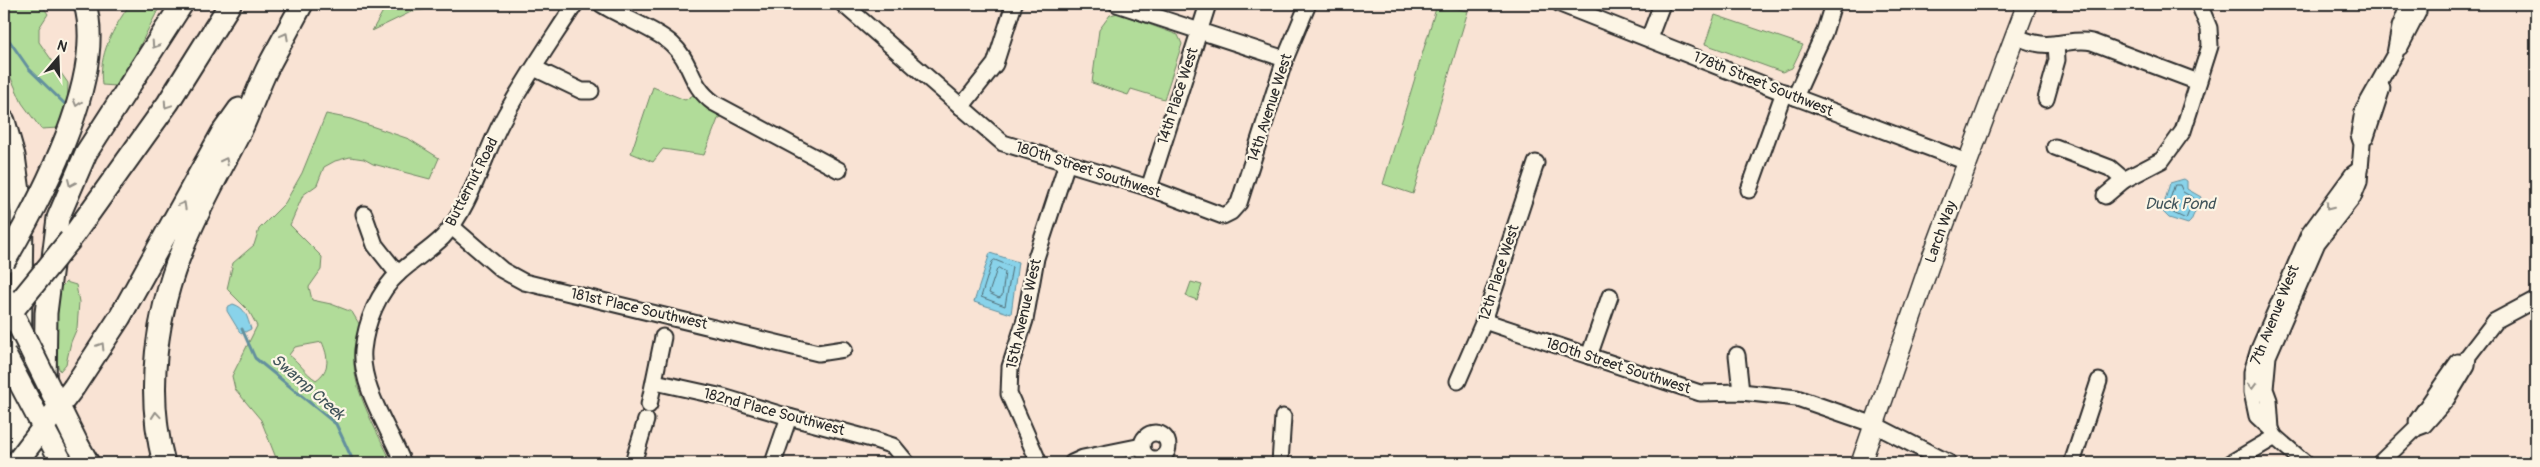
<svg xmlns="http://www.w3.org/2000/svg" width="2540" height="467" font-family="Pangolin,sans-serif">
	<rect width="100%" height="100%" fill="#f9e3d4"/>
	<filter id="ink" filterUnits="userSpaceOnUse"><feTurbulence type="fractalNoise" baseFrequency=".02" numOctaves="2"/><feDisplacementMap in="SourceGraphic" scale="10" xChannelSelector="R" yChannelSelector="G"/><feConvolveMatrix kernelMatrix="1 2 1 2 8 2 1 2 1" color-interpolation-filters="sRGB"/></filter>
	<g filter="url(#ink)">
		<g fill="#b1dc99" stroke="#6e8462" fill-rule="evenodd">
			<path d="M4 4 42 5 48 14 39 28V42L68 83 67 112 59 128 41 129 22 103 4 62Z"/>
			<path d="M130 4H161L126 73 116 86 102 85C98 54 113 29 130 4Z"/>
			<path d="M387 4H493L495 5H464L413 11 372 31Z"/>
			<path d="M1437 5 1468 11 1413 194 1383 184Z"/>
			<path d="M1118 13 1178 35 1182 44 1164 99 1131 89 1128 95 1092 83 1099 30 1110 15Z"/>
			<path d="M1715 15 1803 45 1792 68 1782 72 1705 44Z"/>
			<path d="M653 87 685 100 695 94 726 114 718 119 704 155 663 149 653 162 631 153Z"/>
			<path d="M326 114 351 119 409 139 439 158 430 179 373 164 364 159 350 157 335 161 324 167 317 185 303 195 290 225 322 257 321 270 309 287 312 300 331 304 352 312 361 327C358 337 355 347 354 358 352 390 379 435 392 463H278L261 420 235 389 232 376 257 326 249 311 227 289 233 263 254 245 259 229 285 203 302 173ZM322 342C328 356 331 370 316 380 305 373 300 363 289 355L295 347Z"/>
			<path d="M4 177 10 233 4 244Z"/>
			<path d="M66 282 76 285 79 302 77 328 71 342 66 364 60 371 55 358 59 289Z"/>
			<path d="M1191 282 1202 285 1197 300 1186 296Z"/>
		</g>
		<g fill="#89d3ea" stroke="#63909e">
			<path d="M2184 179 2187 181V189L2201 197 2191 221 2188 224 2169 218 2162 211 2170 183Z"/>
			<path d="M990 253 1018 262 1011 314 974 302Z"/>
			<path d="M233 304C246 308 247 317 251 329L241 334 227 311V307Z"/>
		</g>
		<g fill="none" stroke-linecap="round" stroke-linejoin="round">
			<g stroke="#516e77" stroke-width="1">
				<path d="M2175 185H2180L2183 192 2194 198 2186 219 2167 210Z"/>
				<path d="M995 260 1012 267 1005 306 981 297 992 262Z"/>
				<path d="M999 268 1005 272 1002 296 999 298 989 293 997 269Z"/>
			</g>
			<g stroke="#63909e" stroke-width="3">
				<path d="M4 33 29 69 68 107"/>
				<path d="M242 329 255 358 336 424 354 463"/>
			</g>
			<g stroke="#2b2b2b" stroke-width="19">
				<g id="minor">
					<path d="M601 4C621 17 657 30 672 44 693 63 688 84 714 103L839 170"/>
					<path d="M843 4 1003 143 1149 188 1223 216 1231 212 1239 203 1285 59 1308 4"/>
					<path d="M1117 4 1285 59"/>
					<path d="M1560 4 1795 97 1967 162"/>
					<path d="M2014 36C2027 41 2039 46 2053 44 2067 43 2078 39 2092 42L2198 82"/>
					<path d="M1649 38 1662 4"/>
					<path d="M2400 47 2418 12V4"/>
					<path d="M534 68 582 91H591"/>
					<path d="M1795 97 1824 33 1833 4"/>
					<path d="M2046 99 2057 60 2056 44"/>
					<path d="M961 107 995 64 1014 4"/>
					<path d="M2366 137 2382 88"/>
					<path d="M2055 147 2110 168 2124 180"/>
					<path d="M1149 188 1208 4"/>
					<path d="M1749 190 1784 92"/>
					<path d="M2105 196 2124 180 2162 160 2183 131 2210 46 2209 28 2199 4"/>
					<path d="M364 214 375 245 398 274"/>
					<path d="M451 226 502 270 524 282 818 353 844 349"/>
					<path d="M1484 321 1700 393 1741 392 1797 398 1875 425 1949 463"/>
					<path d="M1737 355 1741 392"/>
					<path d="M1589 356 1610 296"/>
					<path d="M1458 381 1484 321 1536 163"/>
					<path d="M655 382 723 397 789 417 875 440 893 446 907 463"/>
					<path d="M649 405 663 337"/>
					<path d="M2417 421 2458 362"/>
					<path d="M2271 429 2269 400 2265 389 2268 356 2317 243 2353 197 2359 182 2362 144 2359 135 2363 111 2395 54 2400 27 2409 4"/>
					<circle cx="1155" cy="446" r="13"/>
					<path d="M403 463C390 429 360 388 363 350 366 322 378 292 399 273 413 260 430 250 443 237 470 208 483 158 501 123 523 81 550 43 575 4"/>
					<path d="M633 463 646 420"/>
					<path d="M773 463 789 417"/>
					<path d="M1039 463 1009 394 1010 367 1025 320 1036 258 1067 163"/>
					<path d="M1072 463 1083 458 1142 446"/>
					<path d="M1280 463 1283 417"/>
					<path d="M2072 463 2099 381"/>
					<path d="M2231 463 2275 437"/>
					<path d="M2305 463 2275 437 2271 429 2257 416 2252 392V372L2259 349 2309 234 2353 174 2360 169"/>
					<path d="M2380 463 2416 428 2424 425 2446 400 2467 365 2468 356 2495 321 2536 299"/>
				</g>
			</g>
			<g stroke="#2b2b2b" stroke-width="22">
				<path id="major" d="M1861 463 1932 257 2027 4"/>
			</g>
			<g stroke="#2b2b2b" stroke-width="25">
				<g id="highway">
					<path d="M4 121 14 156 22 213 19 463"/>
					<path d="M70 240 168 103 230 4"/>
					<path d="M74 387 120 317 222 133 239 109"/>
					<path d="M79 447 88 463"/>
					<path d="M44 463 46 313 58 218 86 153 182 4"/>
					<path d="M164 463C145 392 156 312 184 245 200 205 222 168 241 130 251 109 258 87 268 67 279 46 291 25 302 4"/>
				</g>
			</g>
			<use href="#minor" stroke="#fcf5e5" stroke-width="15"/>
			<use href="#major" stroke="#fcf5e5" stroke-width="19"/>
			<use href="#highway" stroke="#fcf5e5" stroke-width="21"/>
			<g stroke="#2b2b2b" stroke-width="25" stroke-linecap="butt">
				<g id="highway-bridge">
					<path d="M4 262C41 199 106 77 85 4"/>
					<path d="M4 296 79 447"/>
					<path d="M4 321 70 240"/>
					<path d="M4 353 62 463"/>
					<path d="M16 463 74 387"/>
				</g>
			</g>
			<use href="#highway-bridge" stroke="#fcf5e5" stroke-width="21"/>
		</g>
		<defs><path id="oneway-chevron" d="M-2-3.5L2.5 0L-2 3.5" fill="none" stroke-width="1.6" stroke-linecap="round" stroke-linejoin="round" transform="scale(1.25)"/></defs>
		<g stroke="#949088">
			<use href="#oneway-chevron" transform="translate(285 36) rotate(-62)"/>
			<use href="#oneway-chevron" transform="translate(155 45) rotate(123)"/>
			<use href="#oneway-chevron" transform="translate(77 103) rotate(107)"/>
			<use href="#oneway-chevron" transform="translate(167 105) rotate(124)"/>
			<use href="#oneway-chevron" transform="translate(225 161) rotate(-63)"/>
			<use href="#oneway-chevron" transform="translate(71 183) rotate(114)"/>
			<use href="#oneway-chevron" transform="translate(183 205) rotate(-61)"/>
			<use href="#oneway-chevron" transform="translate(2329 207) rotate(128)"/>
			<use href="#oneway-chevron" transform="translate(101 346) rotate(-58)"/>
			<use href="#oneway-chevron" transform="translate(2252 386) rotate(89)"/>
			<use href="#oneway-chevron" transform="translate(156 415) rotate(-95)"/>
		</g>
	</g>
	<g text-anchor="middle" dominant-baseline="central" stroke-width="4.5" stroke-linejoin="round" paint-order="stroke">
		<g font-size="15" fill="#2b2b2b" stroke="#fcf5e5">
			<text transform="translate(1763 84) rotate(22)">178th Street Southwest</text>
			<text transform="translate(1178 96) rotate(-72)">14th Place West</text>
			<text transform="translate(1270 108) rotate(-72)">14th Avenue West</text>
			<text transform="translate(1088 170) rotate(18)">180th Street Southwest</text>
			<text transform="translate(472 182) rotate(-63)">Butternut Road</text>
			<text transform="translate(1941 232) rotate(-70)">Larch Way</text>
			<text transform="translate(1499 273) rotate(-72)">12th Place West</text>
			<text transform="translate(639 309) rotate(13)">181st Place Southwest</text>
			<text transform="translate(1024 314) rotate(-77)">15th Avenue West</text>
			<text transform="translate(2275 315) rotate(-68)">7th Avenue West</text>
			<text transform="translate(1618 366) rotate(18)">180th Street Southwest</text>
			<text transform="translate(774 412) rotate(15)">182nd Place Southwest</text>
		</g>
		<g font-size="16" font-style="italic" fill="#42555b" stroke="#fcf5e5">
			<text x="2180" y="204">Duck Pond</text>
			<text transform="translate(308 387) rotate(41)">Swamp Creek</text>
		</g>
	</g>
	<rect width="2540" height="467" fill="none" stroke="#fcf5e5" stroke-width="20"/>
	<rect x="10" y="10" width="2520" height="447" fill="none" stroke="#2b2b2b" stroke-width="2" filter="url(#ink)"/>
	<g transform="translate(58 58) rotate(19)" stroke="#fcf5e5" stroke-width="4" paint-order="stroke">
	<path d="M0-4L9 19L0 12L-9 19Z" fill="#2b2b2b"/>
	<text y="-8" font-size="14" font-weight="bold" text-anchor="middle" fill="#2b2b2b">N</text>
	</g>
</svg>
